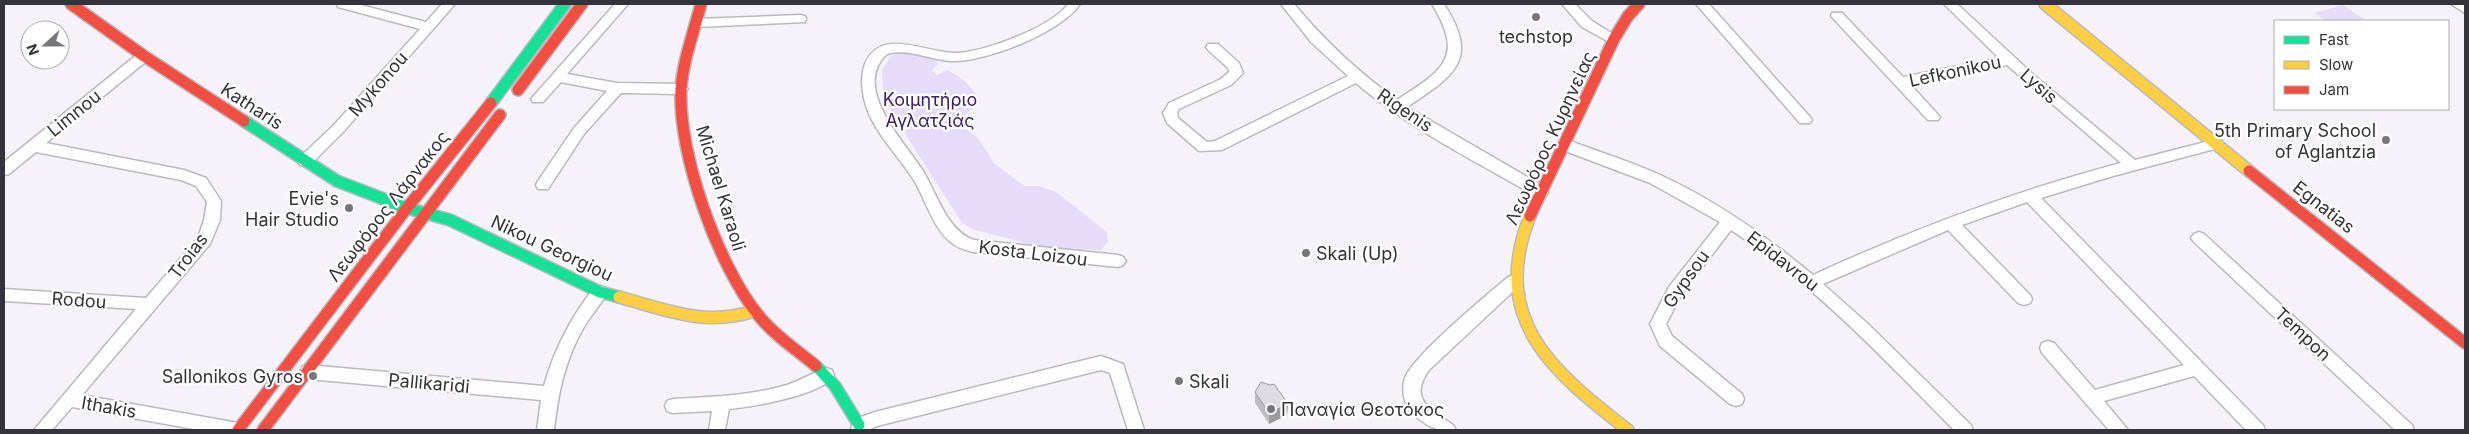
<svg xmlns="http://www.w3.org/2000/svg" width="2469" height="434" font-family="Inter,sans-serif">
	<rect width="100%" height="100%" fill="#f5f3f9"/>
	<g fill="#e6dcfa">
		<path d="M2343 5 2367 21H2326L2314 13Z"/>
		<path d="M904 51 935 58 938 64 932 70 937 75 948 70C963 79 974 86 979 103L964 116 963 127 978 138 994 163 1024 186H1039L1056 192 1107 232 1108 242 1101 250 1041 247 972 229 962 223 895 118 883 94 882 70 890 57Z"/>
	</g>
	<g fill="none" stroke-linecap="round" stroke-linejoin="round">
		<g stroke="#bbb9bf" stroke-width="3">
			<g id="street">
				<path d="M337 4H357L426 22 442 4H455L343 132 310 165H300L298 161 300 157 333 126 420 29 338 7Z"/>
				<path d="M615 4H628L567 74 617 83 681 84 688 89 681 94 621 93 584 134 548 189H538L536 185 538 181 574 128 607 91 561 82 543 102H533L531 99Z"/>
				<path d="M1068 4H1080C1062 32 984 63 951 61 930 60 908 48 887 54 850 88 906 143 923 171 937 194 947 231 974 240L1118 255 1123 257 1126 261 1123 265 1118 267 973 252C966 250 957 248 952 243 934 230 926 201 915 182 900 157 877 136 867 109 862 95 860 77 865 64 881 25 929 55 958 53 986 51 1052 27 1068 4Z"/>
				<path d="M1281 4H1294C1325 41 1358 72 1397 100 1443 70 1465 58 1432 4H1444C1480 60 1455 75 1407 107L1546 188 1548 192 1546 196H1536C1475 161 1410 129 1356 83L1222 150 1199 151 1167 123 1163 113 1169 103 1221 79 1229 72 1228 68 1208 50 1206 47 1208 44H1218L1239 63 1243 73 1231 85 1179 109 1177 113 1178 118 1207 142 1215 141 1348 76 1311 42Z"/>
				<path d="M1562 4H1575L1592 21 1621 39 1614 43 1609 42 1582 27Z"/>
				<path d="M1696 4H1709L1810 117 1812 120 1810 123H1800Z"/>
				<path d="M1944 4H1957L2037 78 2135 160 2217 139 2222 141 2224 144 2222 147 2113 176 2041 198 2263 425 2265 430H2246L2194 376 2104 401 2128 430H2109L2042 353 2040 348 2042 343 2048 341 2054 343 2095 390 2184 365 2027 202 1962 225 2030 295 2032 299 2030 303 2024 305 2018 303 1948 230 1823 284 1867 323 1971 425 1973 430H1954C1884 359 1815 285 1731 230L1681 295 1666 324 1672 336 1742 394 1744 399 1742 404 1736 406 1730 404 1660 346 1650 324 1669 287 1720 222 1650 183 1560 149 1558 145 1560 141H1570C1600 152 1631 162 1660 175 1715 200 1766 236 1813 275 1913 229 2015 191 2121 163L2007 65 1910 84 1940 117 1938 120H1928L1831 16 1832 13H1842L1903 77 1999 58Z"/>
				<path d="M2451 4H2465V13Z"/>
				<path d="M800 15 805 16 806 19 805 22 696 27 690 23 696 19Z"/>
				<path d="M144 52 149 53 151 56 149 59 46 143 184 170 206 178 221 201 220 220 210 244 82 395 238 423 244 425 247 430H199L72 407 52 430H34L136 309 4 301V289L146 298 198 238 204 220 207 202 196 186 181 180 36 152 9 174 4 175V162L139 53Z"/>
				<path d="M2199 232 2204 234 2412 425 2414 430H2395L2194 242 2191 238 2194 234Z"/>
				<path d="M1514 275 1520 277 1522 281 1520 285 1429 370C1408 400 1430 408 1453 425L1456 430C1435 431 1431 428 1415 416 1404 408 1401 389 1405 378 1415 354 1486 296 1508 277Z"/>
				<path d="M600 286 606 288 608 292C601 304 591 315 584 327 565 359 558 394 554 430H537L541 400 308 379 302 377 300 372 302 367 308 365 544 386C554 350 571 317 594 288Z"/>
				<path d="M1101 356 1123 364 1144 430H1128L1110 373 1101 370 877 426 868 430H851L853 420 875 412Z"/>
				<path d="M826 368 832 370 834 375C824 395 751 407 729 409L725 430H709L712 411 673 413 667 411 665 406 667 401 673 399C711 397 750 396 787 385 801 380 813 373 826 368Z"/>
			</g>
		</g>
		<g stroke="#bbb9bf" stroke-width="14">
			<g id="fast">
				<path d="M491 103 565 4"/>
				<path d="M244 121 337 181 407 208 450 220 600 292 619 297"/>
				<path d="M816 366 835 386 859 425"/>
			</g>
		</g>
		<g stroke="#bbb9bf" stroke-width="14">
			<g id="slow">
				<path d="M2045 4 2249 171"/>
				<path d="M1530 216C1489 320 1552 371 1628 430"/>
				<path d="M619 297C667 310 705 327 754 311"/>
			</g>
		</g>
		<g stroke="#bbb9bf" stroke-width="14">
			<g id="jam">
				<path d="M71 4 144 56 244 121"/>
				<path d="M701 4C694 32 683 60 681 89 678 154 718 266 759 316 775 336 797 350 816 366"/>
				<path d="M518 90 582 4"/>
				<path d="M2249 171 2465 343"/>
				<path d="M1530 216 1614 39 1628 16 1639 4"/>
				<path d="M238 430 407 208 491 103"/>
				<path d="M263 430 500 115"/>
			</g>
		</g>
		<use href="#street" fill="#fefdfe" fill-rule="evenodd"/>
		<use href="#fast" stroke="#16e098" stroke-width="11"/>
		<use href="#slow" stroke="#ffcf43" stroke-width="11"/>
		<use href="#jam" stroke="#f24e42" stroke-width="11"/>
	</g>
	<path fill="#bfbdc2" d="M1270 385 1288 404 1287 415 1269 424 1255 403V392Z"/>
	<path fill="#9b9a9e" d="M1288 404 1287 415 1269 424V413Z"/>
	<path fill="#dedce2" stroke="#9b9a9e" d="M1261 382 1270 385 1274 384 1288 404 1269 413 1255 392Z"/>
	<g fill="#78767d" stroke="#fff" stroke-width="2">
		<circle cx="1536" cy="17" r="5"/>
		<circle cx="2386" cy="140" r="5"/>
		<circle cx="349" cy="208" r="5"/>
		<circle cx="1306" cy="253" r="5"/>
		<circle cx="313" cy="376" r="5"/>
		<circle cx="1179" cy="381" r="5"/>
		<circle cx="1271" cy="409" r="5"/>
	</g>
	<g text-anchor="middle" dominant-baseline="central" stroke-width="4.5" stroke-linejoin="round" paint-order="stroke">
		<g font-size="18" fill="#34323a" stroke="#fff" text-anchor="end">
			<text x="1536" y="36" text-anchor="middle">techstop</text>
			<text x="2376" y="130">5th Primary School<tspan x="2376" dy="21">of Aglantzia</tspan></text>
			<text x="339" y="198">Evie's<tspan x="339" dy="21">Hair Studio</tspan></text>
			<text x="1316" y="253" text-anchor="start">Skali (Up)</text>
			<text x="303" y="376">Sallonikos Gyros</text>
			<text x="1189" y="381" text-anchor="start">Skali</text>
			<text x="1281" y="409" text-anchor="start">Παναγία Θεοτόκος</text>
		</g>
		<g font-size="18" fill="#34323a" stroke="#fff">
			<text transform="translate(1955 71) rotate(-12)">Lefkonikou</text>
			<text transform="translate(378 84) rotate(-49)">Mykonou</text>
			<text transform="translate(2039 86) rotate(41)">Lysis</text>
			<text transform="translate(252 106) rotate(33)">Katharis</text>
			<text transform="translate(1405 110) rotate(34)">Rigenis</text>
			<text transform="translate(74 113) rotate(-39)">Limnou</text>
			<text transform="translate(1550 138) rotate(-65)">Λεωφόρος Κυρηνείας</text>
			<text transform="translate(721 188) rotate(73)">Michael Karaoli</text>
			<text transform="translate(388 206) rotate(-52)">Λεωφόρος Λάρνακος</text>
			<text transform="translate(2324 207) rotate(38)">Egnatias</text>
			<text transform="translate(552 248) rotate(25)">Nikou Georgiou</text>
			<text transform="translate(1033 253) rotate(7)">Kosta Loizou</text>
			<text transform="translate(188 256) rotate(-53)">Troias</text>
			<text transform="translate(1783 261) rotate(38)">Epidavrou</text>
			<text transform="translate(1686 279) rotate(-55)">Gypsou</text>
			<text transform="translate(79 300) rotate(4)">Rodou</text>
			<text transform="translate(2303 334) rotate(43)">Tempon</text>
			<text transform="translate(429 383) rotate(5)">Pallikaridi</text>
			<text transform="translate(109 407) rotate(10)">Ithakis</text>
		</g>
		<g font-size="18" fill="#3d2063" stroke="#fff">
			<text x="930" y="99">Κοιμητήριο<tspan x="930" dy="21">Αγλατζιάς</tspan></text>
		</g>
	</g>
	<rect width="2469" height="434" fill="none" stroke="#34323a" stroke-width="10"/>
	<rect x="2274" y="20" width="175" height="90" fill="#ffffff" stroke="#aeadb0"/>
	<rect x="2284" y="36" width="25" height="8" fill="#16e098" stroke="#aeadb0"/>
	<text x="2319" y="45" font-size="15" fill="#34323a">Fast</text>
	<rect x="2284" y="61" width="25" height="8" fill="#ffcf43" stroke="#aeadb0"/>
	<text x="2319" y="70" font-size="15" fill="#34323a">Slow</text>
	<rect x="2284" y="86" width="25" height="8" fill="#f24e42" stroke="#aeadb0"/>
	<text x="2319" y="95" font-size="15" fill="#34323a">Jam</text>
	<g transform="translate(45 45) rotate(249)"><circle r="24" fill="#ffffff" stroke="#aeadb0"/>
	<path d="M0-4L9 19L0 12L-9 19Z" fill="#78767d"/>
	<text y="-8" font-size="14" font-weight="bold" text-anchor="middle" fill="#34323a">N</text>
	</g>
</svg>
